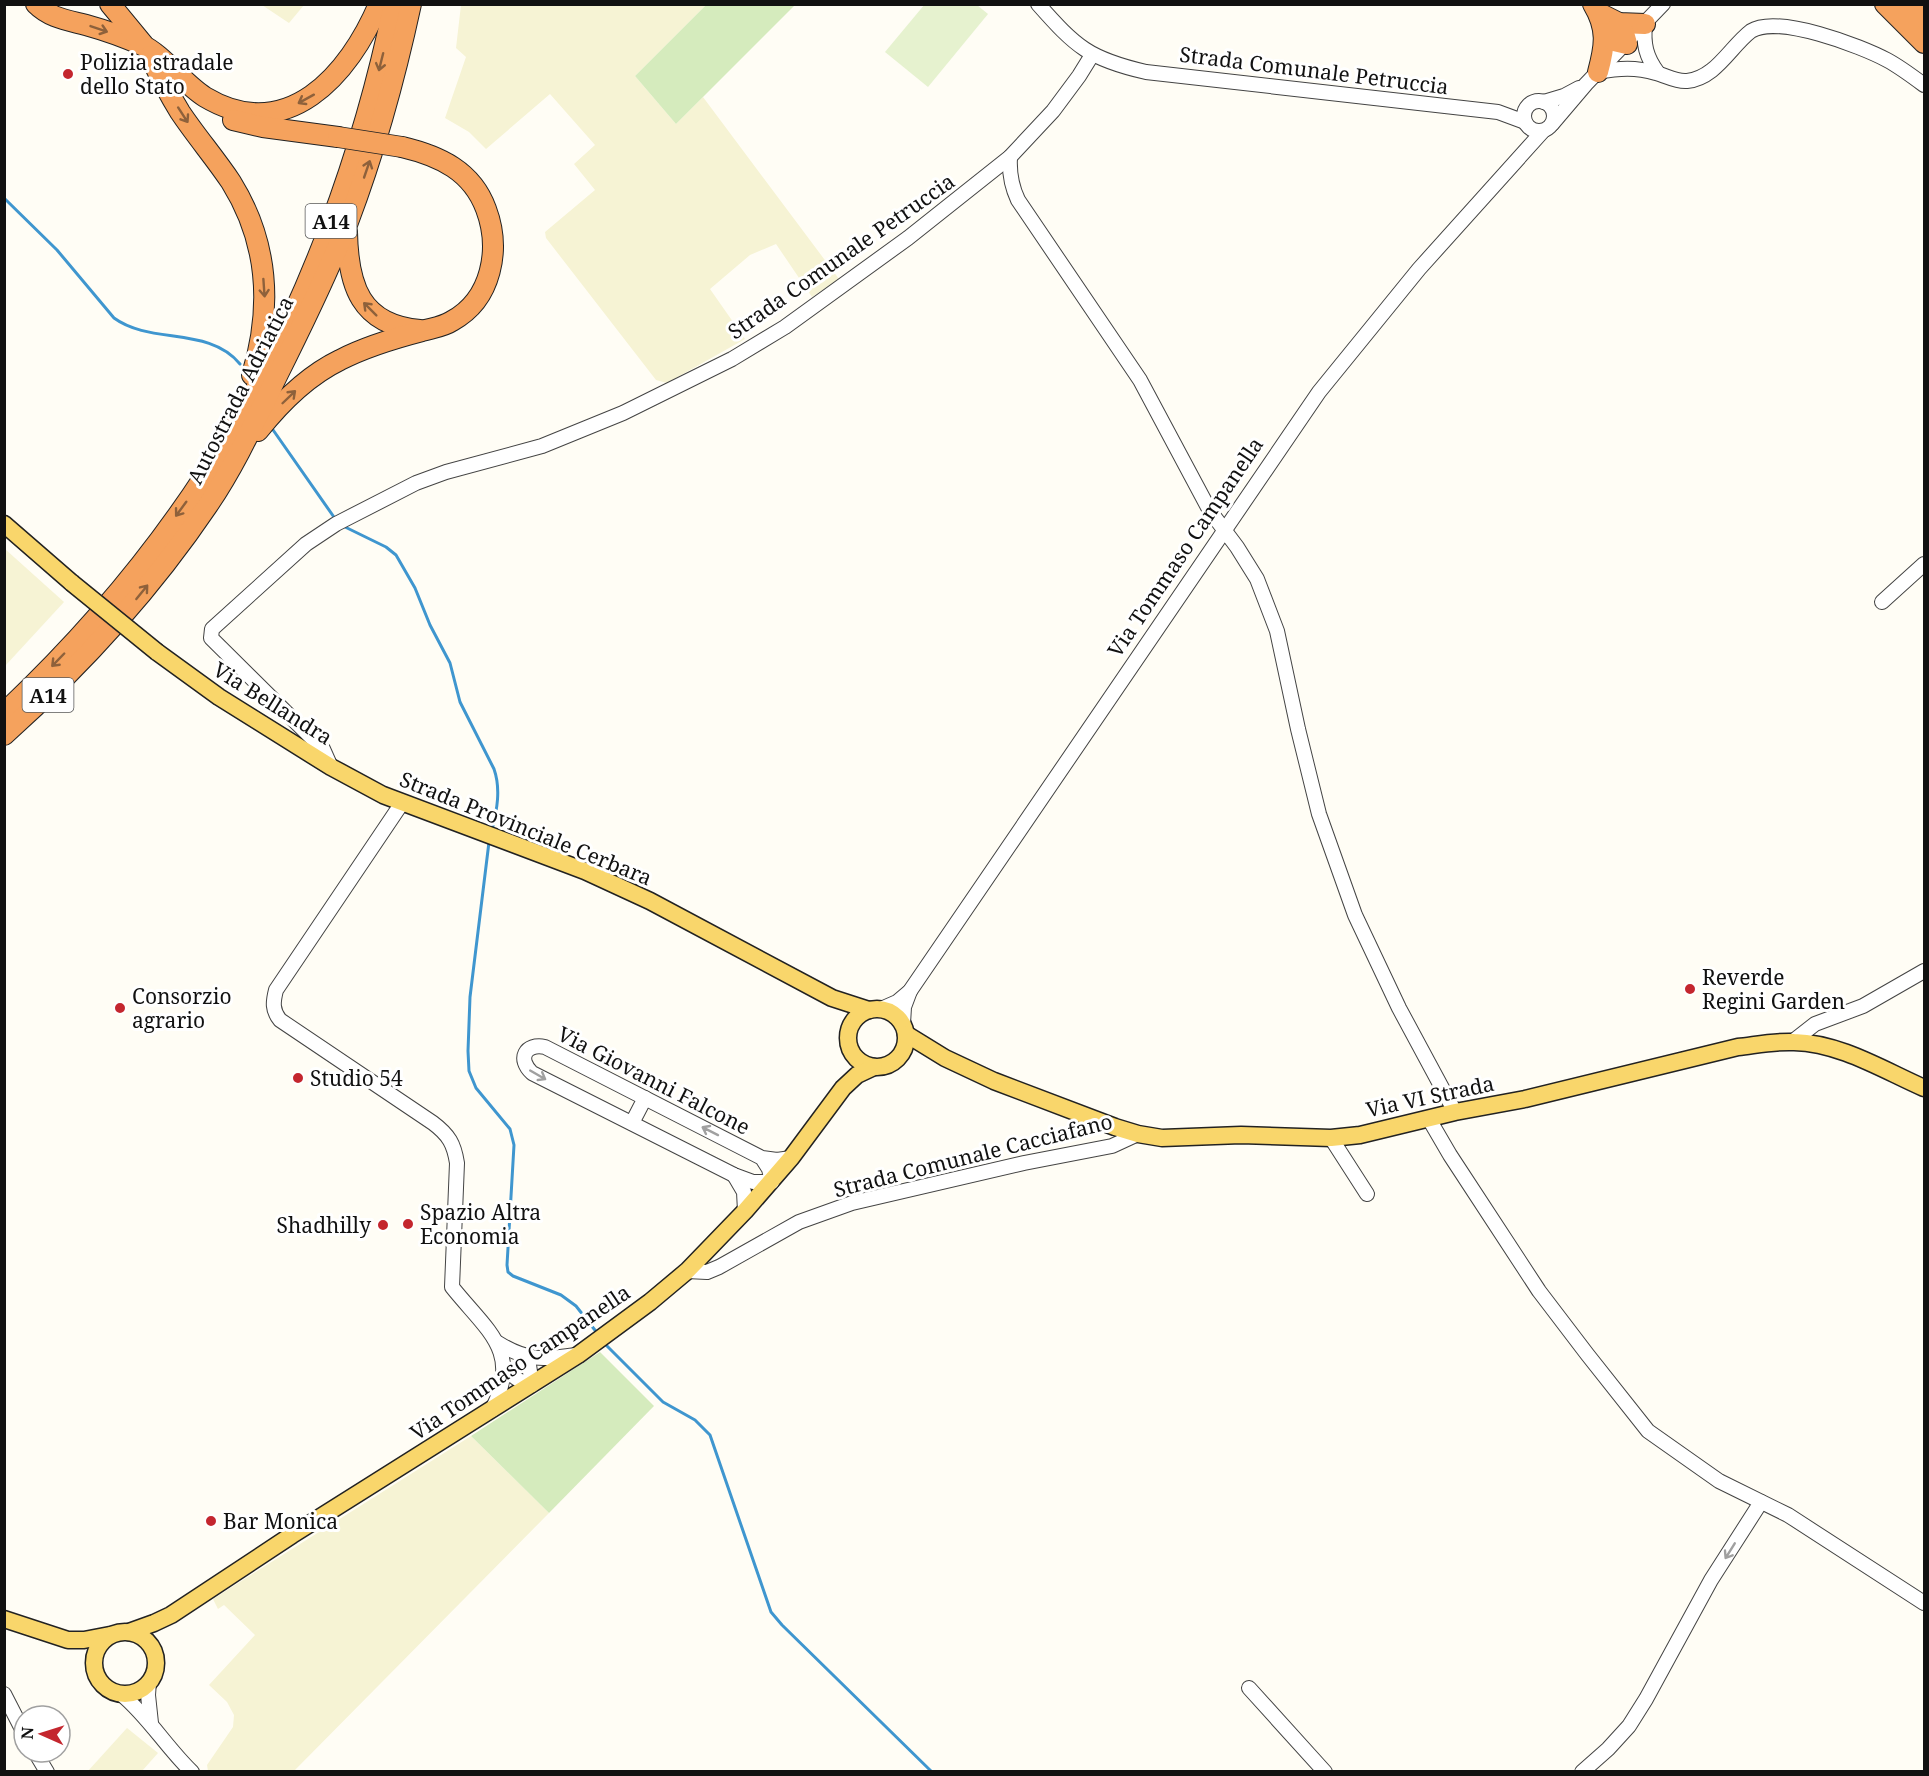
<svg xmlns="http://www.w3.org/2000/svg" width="1929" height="1776" font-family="'Noto Serif',serif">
	<rect width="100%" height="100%" fill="#fffdf5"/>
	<g fill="#f6f3d4">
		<path d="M262 5 304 4V5L289 23Z"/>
		<path d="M461 5H706L635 76 676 124 703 97 839 279 812 297 776 244 750 255 710 289 745 339 667 383 656 380 546 238 545 232 595 190 574 164 595 145 550 94 486 149 469 132 445 118 466 57 456 48Z"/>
		<path d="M5 549 64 602 5 666Z"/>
		<path d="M471 1436 549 1513 294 1771H208L207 1765 233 1727 234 1715 227 1702 209 1685 255 1635 224 1605 218 1609 213 1599Z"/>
		<path d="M127 1728 158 1753 142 1771H88Z"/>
	</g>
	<g fill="#d5ebbd">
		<path d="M706 5H795L676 124 635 76Z"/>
		<path d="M600 1352 654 1406 549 1513 471 1436Z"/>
	</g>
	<path fill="#e6f2cf" d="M925 4 977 5 988 14 928 87 885 52Z"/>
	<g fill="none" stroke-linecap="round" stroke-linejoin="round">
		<g stroke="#3f96cf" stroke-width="3">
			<path d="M4 198 57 250 114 318C151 345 209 326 240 364"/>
			<path d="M271 427 336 520"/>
			<path d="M343 526 386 547 396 555 415 588 430 625 450 663 460 702 494 769C501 789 497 810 492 830"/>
			<path d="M489 842 470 997 468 1051 469 1071 476 1088 510 1129 514 1145 507 1265 508 1272 513 1276 561 1295 576 1306 598 1334"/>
			<path d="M603 1342 663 1402 695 1420 710 1435 771 1612 782 1625 932 1772"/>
		</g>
		<g stroke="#444" stroke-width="16">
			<g id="minor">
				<path d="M1038 4C1076 47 1089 59 1146 72L1498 112 1525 122"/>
				<path d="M1645 24C1643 44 1646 57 1658 73"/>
				<path d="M1598 72C1619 68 1636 67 1656 73 1667 76 1676 82 1687 81 1716 78 1730 47 1751 31 1777 14 1861 46 1887 60 1900 67 1912 76 1924 85"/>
				<circle cx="1539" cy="116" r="15"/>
				<path d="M1544 102 1564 96 1579 88"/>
				<path d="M1552 124 1586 84 1663 4"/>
				<path d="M1010 157C1009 173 1011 185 1018 200L1140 380 1210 511 1237 547 1257 579 1277 631 1298 729 1319 814 1355 915 1399 1008 1455 1112"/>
				<path d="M1882 602 1924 564"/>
				<path d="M331 767 323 749 211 638 212 629 306 544 336 524 416 483 446 472 542 446 623 413 732 359 785 327 908 238 1010 157 1053 111 1079 76 1092 55"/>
				<path d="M402 803 276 990C273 1002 272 1010 280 1020L433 1123C449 1135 454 1144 457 1163L452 1287C487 1331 522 1351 492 1410"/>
				<path d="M881 1009 897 1002 910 991 1319 392 1419 269 1543 131"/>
				<path d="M903 1024 904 1007 910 991"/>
				<path d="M1792 1042 1815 1024 1863 1006 1924 971"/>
				<path d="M1429 1119 1450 1155 1539 1291 1587 1354 1648 1431 1719 1481 1788 1515 1924 1603"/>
				<path d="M632 1123 645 1098"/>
				<path d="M1331 1138 1367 1194"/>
				<path d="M762 1158 769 1169 772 1182H753L734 1175 532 1073C517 1059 525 1043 545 1047L762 1158 777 1160 791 1158"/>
				<path d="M734 1175 744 1192 745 1211"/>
				<path d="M687 1271 707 1272 719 1267 799 1222 852 1203 1024 1163 1112 1146 1138 1134"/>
				<path d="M498 1343C527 1361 543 1360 576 1355"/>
				<path d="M505 1367C513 1377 519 1382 532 1385L529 1365 522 1357"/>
				<path d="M149 1682 148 1695 151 1723"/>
				<path d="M1249 1688 1325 1772"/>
				<path d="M4 1694 24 1733"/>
				<path d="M121 1694C148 1716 166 1747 192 1772"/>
				<path d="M35 1752 47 1772"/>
				<path d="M1582 1772 1608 1749 1629 1726 1646 1699 1711 1580 1761 1502"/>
			</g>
		</g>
		<g stroke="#222" stroke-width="19">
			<g id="major">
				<path d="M4 524 72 583"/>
				<path d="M157 652 219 697 331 767 383 795 585 871 650 901 832 998 869 1010"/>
				<circle cx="877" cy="1038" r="29"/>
				<path d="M906 1034 945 1058 994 1081 1115 1127 1138 1134 1162 1138 1241 1135 1331 1138 1360 1135 1455 1112 1525 1099 1738 1047C1756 1045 1775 1041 1794 1042 1840 1043 1883 1070 1924 1088"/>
				<path d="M4 1619 68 1640H84L110 1635"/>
				<path d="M129 1632 154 1623 171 1615 292 1535 578 1355 650 1302 687 1271 745 1211 791 1158 843 1088 857 1075 874 1067"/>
				<circle cx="125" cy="1663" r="31"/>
			</g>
		</g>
		<g stroke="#222" stroke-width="22">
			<g id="highway">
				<path d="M36 4C50 18 67 20 86 25 104 30 124 37 142 45 162 54 184 84 205 97 287 146 349 75 379 4"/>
				<path d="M110 4 143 44"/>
				<path d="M1593 4C1608 29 1605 46 1598 72"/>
				<path d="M1885 4 1924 43"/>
				<path d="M1909 4 1924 19"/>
				<path d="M1599 13 1619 23 1645 24"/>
				<path d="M1605 33 1614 41 1627 44 1624 33 1619 23"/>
				<path d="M150 56C159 75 169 94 180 112 196 136 215 158 231 182 269 243 272 309 252 375"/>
				<path d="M233 120 263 127 338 137"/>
				<path d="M347 232C348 285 360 325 420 330"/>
				<path d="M258 431C281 402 307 376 340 360 365 347 395 338 422 331 432 328 443 327 452 321 492 299 501 249 486 209 472 171 440 156 402 147"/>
				<path d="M4 713C91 631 169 538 230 435 308 304 363 154 394 4"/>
				<path d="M4 735C81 666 150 591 208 505 236 464 256 419 278 374 303 324 328 273 348 222 375 151 395 78 411 4"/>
			</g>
		</g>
		<use href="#minor" stroke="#fff" stroke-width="14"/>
		<use href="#major" stroke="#f9d66b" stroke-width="16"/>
		<use href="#highway" stroke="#f5a25d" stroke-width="20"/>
		<g stroke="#222" stroke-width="19" stroke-linecap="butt">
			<path id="major-bridge" d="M72 583 157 652"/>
		</g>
		<g stroke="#222" stroke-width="22" stroke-linecap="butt">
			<path id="highway-bridge" d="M338 137 402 147"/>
		</g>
		<use href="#major-bridge" stroke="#f9d66b" stroke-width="16"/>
		<use href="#highway-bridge" stroke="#f5a25d" stroke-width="20"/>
	</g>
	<defs><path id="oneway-shaft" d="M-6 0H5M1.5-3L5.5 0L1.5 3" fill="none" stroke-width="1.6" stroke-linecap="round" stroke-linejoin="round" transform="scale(1.5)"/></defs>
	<g stroke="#8e613b">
		<use href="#oneway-shaft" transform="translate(99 29) rotate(19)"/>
		<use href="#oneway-shaft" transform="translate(381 62) rotate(104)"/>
		<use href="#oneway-shaft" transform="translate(306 99) rotate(151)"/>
		<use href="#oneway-shaft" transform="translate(183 115) rotate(57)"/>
		<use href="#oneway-shaft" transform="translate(367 169) rotate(-71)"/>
		<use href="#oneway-shaft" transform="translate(264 288) rotate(86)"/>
		<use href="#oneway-shaft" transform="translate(370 309) rotate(-135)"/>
		<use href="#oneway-shaft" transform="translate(289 397) rotate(-44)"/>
		<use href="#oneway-shaft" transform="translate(181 509) rotate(126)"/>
		<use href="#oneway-shaft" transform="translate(142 592) rotate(-51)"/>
		<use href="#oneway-shaft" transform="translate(58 660) rotate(134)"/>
	</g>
	<g stroke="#a0a0a0">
		<use href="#oneway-shaft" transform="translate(538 1075) rotate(30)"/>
		<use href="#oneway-shaft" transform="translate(710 1131) rotate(-153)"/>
		<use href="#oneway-shaft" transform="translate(1730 1551) rotate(122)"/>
	</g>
	<g fill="#c4262e" stroke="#fff" stroke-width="2">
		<circle cx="68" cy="74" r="6"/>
		<circle cx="1690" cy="989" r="6"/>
		<circle cx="120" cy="1008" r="6"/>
		<circle cx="298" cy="1078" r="6"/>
		<circle cx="408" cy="1224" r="6"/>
		<circle cx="383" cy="1225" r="6"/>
		<circle cx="211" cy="1521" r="6"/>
	</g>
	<g text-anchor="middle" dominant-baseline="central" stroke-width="6" stroke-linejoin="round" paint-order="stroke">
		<g fill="#fff" stroke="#585858" stroke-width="1.5">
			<rect x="305.5" y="204" width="51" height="34" rx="4.5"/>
			<rect x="22.5" y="678" width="51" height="34" rx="4.5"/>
		</g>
		<g font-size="20" font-weight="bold" fill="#111">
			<text x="331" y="221">A14</text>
			<text x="48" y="695">A14</text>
		</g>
		<g font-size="21" fill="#111" stroke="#fff" text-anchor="start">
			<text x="80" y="62">Polizia stradale<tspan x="80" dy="24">dello Stato</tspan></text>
			<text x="1702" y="977">Reverde<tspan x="1702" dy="24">Regini Garden</tspan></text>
			<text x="132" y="996">Consorzio<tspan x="132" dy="24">agrario</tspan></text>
			<text x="310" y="1078">Studio 54</text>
			<text x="420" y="1212">Spazio Altra<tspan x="420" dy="24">Economia</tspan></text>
			<text x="371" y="1225" text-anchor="end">Shadhilly</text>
			<text x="223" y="1521">Bar Monica</text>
		</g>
		<g font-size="21" fill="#111" stroke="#fff">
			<text transform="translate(1314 70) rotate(7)">Strada Comunale Petruccia</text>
			<text transform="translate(841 256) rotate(-35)">Strada Comunale Petruccia</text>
			<text transform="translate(240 390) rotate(-63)">Autostrada Adriatica</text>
			<text transform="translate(1185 547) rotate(-56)">Via Tommaso Campanella</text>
			<text transform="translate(273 703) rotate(32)">Via Bellandra</text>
			<text transform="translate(526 828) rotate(22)">Strada Provinciale Cerbara</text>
			<text transform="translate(654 1080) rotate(27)">Via Giovanni Falcone</text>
			<text transform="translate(1430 1096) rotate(-12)">Via VI Strada</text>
			<text transform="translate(973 1155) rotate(-14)">Strada Comunale Cacciafano</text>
			<text transform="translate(520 1362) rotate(-34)">Via Tommaso Campanella</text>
		</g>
	</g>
	<rect width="1929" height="1776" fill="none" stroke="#111111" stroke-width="12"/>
	<g transform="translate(42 1734) rotate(273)"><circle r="28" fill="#ffffff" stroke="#a0a0a0" stroke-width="1.5"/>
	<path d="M0-4.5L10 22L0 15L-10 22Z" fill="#c4262e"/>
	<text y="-9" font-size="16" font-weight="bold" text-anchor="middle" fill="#111111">N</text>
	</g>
</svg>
